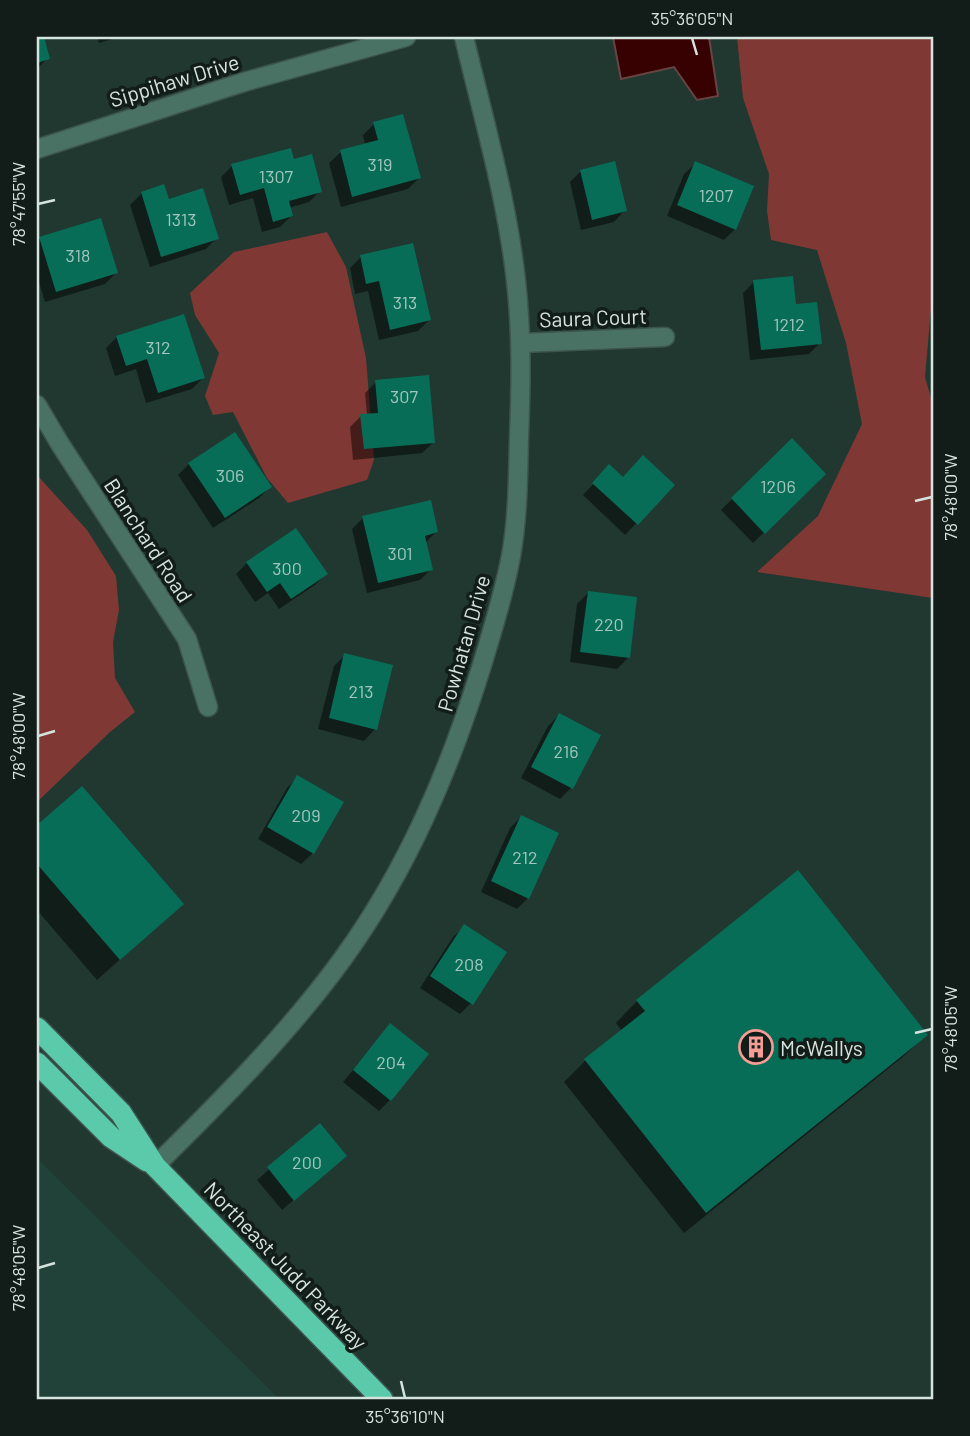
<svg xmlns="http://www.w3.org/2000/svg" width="970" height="1436" font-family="Barlow,sans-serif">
	<rect width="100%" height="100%" fill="#203830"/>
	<path fill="#214238" d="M37 1158 279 1399H37Z"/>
	<g fill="#803834">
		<path d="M737 37H933V286L925 377 933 405V598L757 572 818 516 862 424 846 343 817 250 771 240 767 211 769 174 743 98Z"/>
		<path d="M327 232 346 267 366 358 374 460 367 480 288 503 267 478 233 412 213 415 205 396 219 353 195 315 190 293 234 252Z"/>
		<path d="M37 475 87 530 116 576 119 610 113 642 115 678 135 712 110 732 37 802Z"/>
	</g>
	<path fill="#370001" stroke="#674444" stroke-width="2" d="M613 37H709L718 96 697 100 674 67 621 79Z"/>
	<g fill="#0007">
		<path d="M37 37H42L48 58 37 69Z"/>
		<path d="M97 37H120L99 43Z"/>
		<path d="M374 124 419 178 408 189 341 207 329 163 341 152 365 145 363 135Z"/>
		<path d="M293 162 320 191 309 202 289 208 291 216 280 227 262 232 253 198 229 205 221 177 232 166Z"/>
		<path d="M696 163 735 229 724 240 667 216 684 174Z"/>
		<path d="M581 171 625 210 614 222 581 230 570 182Z"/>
		<path d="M142 193 168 201 217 238 206 249 150 267 130 205Z"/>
		<path d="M40 238 116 273 105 284 45 302 37 276V241Z"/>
		<path d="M361 257 429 320 418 331 379 340 368 291 355 294 350 268Z"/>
		<path d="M754 282 795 306 820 343 809 354 750 360 743 293Z"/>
		<path d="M117 337 203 378 192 389 146 403 136 369 115 376 106 348Z"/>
		<path d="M376 382 434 442 422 453 353 460 350 427 361 416 367 415 365 393Z"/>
		<path d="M791 441 824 474 753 543 721 510Z"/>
		<path d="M189 464 270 487 259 498 213 528 178 475Z"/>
		<path d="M609 467 622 479 673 485 625 535 583 495Z"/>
		<path d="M363 518 436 532 425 543 431 569 420 580 367 593 352 529Z"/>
		<path d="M247 563 326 574 315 585 279 609 268 593 255 602 236 574Z"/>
		<path d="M588 593 628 658 617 669 570 662 577 604Z"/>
		<path d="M345 655 375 729 364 741 318 729 334 666Z"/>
		<path d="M559 715 571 788 560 799 521 778 548 726Z"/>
		<path d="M298 777 342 803 313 853 301 864 258 839 287 788Z"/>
		<path d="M82 788 182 904 97 980 37 910V828Z"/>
		<path d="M521 817 528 898 517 909 481 892 510 828Z"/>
		<path d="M465 926 471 1003 460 1014 420 988 453 937Z"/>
		<path d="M637 1001 926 1035 904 1056 684 1233 564 1082 585 1061 622 1031 616 1023Z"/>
		<path d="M390 1026V1100L379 1111 343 1082Z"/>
		<path d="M320 1125 345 1156 282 1210 257 1180Z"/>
	</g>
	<g fill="#086d57">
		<path d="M37 37H44L50 59 37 63Z"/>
		<path d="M403 114 421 178 352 197 340 150 378 140 373 122Z"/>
		<path d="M291 148 294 159 312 154 322 192 289 201 293 216 273 222 264 188 240 195 231 164Z"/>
		<path d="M615 161 627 211 592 220 580 170Z"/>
		<path d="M695 161 754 186 736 230 677 205Z"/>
		<path d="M164 184 169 199 203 188 219 239 161 257 141 192Z"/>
		<path d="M101 218 118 273 56 292 39 237Z"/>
		<path d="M413 243 431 320 390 330 379 281 366 284 360 255Z"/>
		<path d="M793 276 796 304 817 302 822 344 761 350 753 280Z"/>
		<path d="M184 314 205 378 158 393 147 359 126 366 116 336Z"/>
		<path d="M429 375 435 443 364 449 360 414 378 413 375 380Z"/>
		<path d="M235 432 272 487 225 518 188 463Z"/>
		<path d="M792 438 826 474 765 534 731 498Z"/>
		<path d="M643 455 675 485 638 525 592 483 609 464 623 477Z"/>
		<path d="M431 500 438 532 425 536 433 570 378 583 362 516Z"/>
		<path d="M296 528 328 574 291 599 280 583 267 592 246 562Z"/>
		<path d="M588 591 637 597 630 658 580 652Z"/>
		<path d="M344 653 393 665 377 730 329 718Z"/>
		<path d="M559 713 601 735 573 789 531 767Z"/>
		<path d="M297 775 344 802 314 854 267 827Z"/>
		<path d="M82 786 184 904 120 960 37 864V825Z"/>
		<path d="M521 815 559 833 529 899 491 881Z"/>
		<path d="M798 870 928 1035 706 1213 584 1059 645 1011 636 1000Z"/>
		<path d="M464 924 507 952 473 1005 430 976Z"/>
		<path d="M390 1023 429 1054 391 1101 353 1070Z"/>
		<path d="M320 1123 347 1156 294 1201 267 1167Z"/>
	</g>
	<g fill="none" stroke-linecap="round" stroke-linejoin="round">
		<g stroke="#3d544c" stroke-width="21">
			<g id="street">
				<path d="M37 149 244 82 406 37"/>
				<path d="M522 343 665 337"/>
				<path d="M37 405 60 444 187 639 208 707"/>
				<path d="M155 1166C222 1100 289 1033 344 957 408 868 450 769 482 665 493 629 504 593 511 556 518 517 518 476 519 437 521 385 522 334 516 281 507 199 483 117 464 37"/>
			</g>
		</g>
		<g stroke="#3d544c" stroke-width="24">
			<g id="highway">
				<path d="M37 1028 121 1113 155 1166 382 1399"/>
				<path d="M37 1063 111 1137 147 1161"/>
			</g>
		</g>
		<use href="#street" stroke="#497265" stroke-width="18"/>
		<use href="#highway" stroke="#5acaab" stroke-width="21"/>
	</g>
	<path fill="none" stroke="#d6e4df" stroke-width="2.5" d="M692 38 697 55M38 204 55 200M915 501 932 497M38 736 55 731M915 1033 932 1029M38 1268 55 1263M401 1381 405 1398"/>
	<defs>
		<g id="building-ring" transform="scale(1.75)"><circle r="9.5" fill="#121c19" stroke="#f59c94" stroke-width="1.5"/><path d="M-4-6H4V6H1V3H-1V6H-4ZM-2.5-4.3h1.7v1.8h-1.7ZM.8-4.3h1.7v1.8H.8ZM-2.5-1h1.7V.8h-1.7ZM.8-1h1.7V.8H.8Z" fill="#f59c94"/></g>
	</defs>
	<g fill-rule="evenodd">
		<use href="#building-ring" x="756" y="1047"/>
	</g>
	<g text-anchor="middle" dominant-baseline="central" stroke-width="7" stroke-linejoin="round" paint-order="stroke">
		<g font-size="18" fill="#a2c6bd">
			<text x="380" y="164">319</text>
			<text x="276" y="176">1307</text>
			<text x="716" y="195">1207</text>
			<text x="181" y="219">1313</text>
			<text x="78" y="255">318</text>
			<text x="405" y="302">313</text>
			<text x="789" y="324">1212</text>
			<text x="158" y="347">312</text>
			<text x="404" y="396">307</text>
			<text x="230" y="475">306</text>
			<text x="778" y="486">1206</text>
			<text x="400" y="553">301</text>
			<text x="287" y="568">300</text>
			<text x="609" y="624">220</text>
			<text x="361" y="691">213</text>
			<text x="566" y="751">216</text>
			<text x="306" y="815">209</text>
			<text x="525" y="857">212</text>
			<text x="469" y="964">208</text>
			<text x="391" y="1062">204</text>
			<text x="307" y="1162">200</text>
		</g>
		<g font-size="21" fill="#d6e4df" stroke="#121c19">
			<text transform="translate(174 80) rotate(-17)">Sippihaw Drive</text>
			<text transform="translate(593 317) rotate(-2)">Saura Court</text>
			<text transform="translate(149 540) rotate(57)">Blanchard Road</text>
			<text transform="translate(463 643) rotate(-74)">Powhatan Drive</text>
			<text transform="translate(286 1265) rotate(46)">Northeast Judd Parkway</text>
		</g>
		<g font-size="21" fill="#d6e4df" stroke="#121c19" text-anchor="start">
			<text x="780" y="1047">McWallys</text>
		</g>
	</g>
	<rect width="970" height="1436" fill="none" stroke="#121c19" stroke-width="77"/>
	<rect x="38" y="38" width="894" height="1360" fill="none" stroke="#d6e4df" stroke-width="2.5"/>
	<g font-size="18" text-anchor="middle" fill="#d6e4df">
		<text x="692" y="25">35°36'05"N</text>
		<text transform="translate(19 204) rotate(-90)" y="6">78°47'55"W</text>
		<text transform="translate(951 497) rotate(-90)" y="6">78°48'00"W</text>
		<text transform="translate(19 736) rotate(-90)" y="6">78°48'00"W</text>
		<text transform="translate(951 1029) rotate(-90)" y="6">78°48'05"W</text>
		<text transform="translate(19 1268) rotate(-90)" y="6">78°48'05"W</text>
		<text x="405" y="1423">35°36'10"N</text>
	</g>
</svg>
